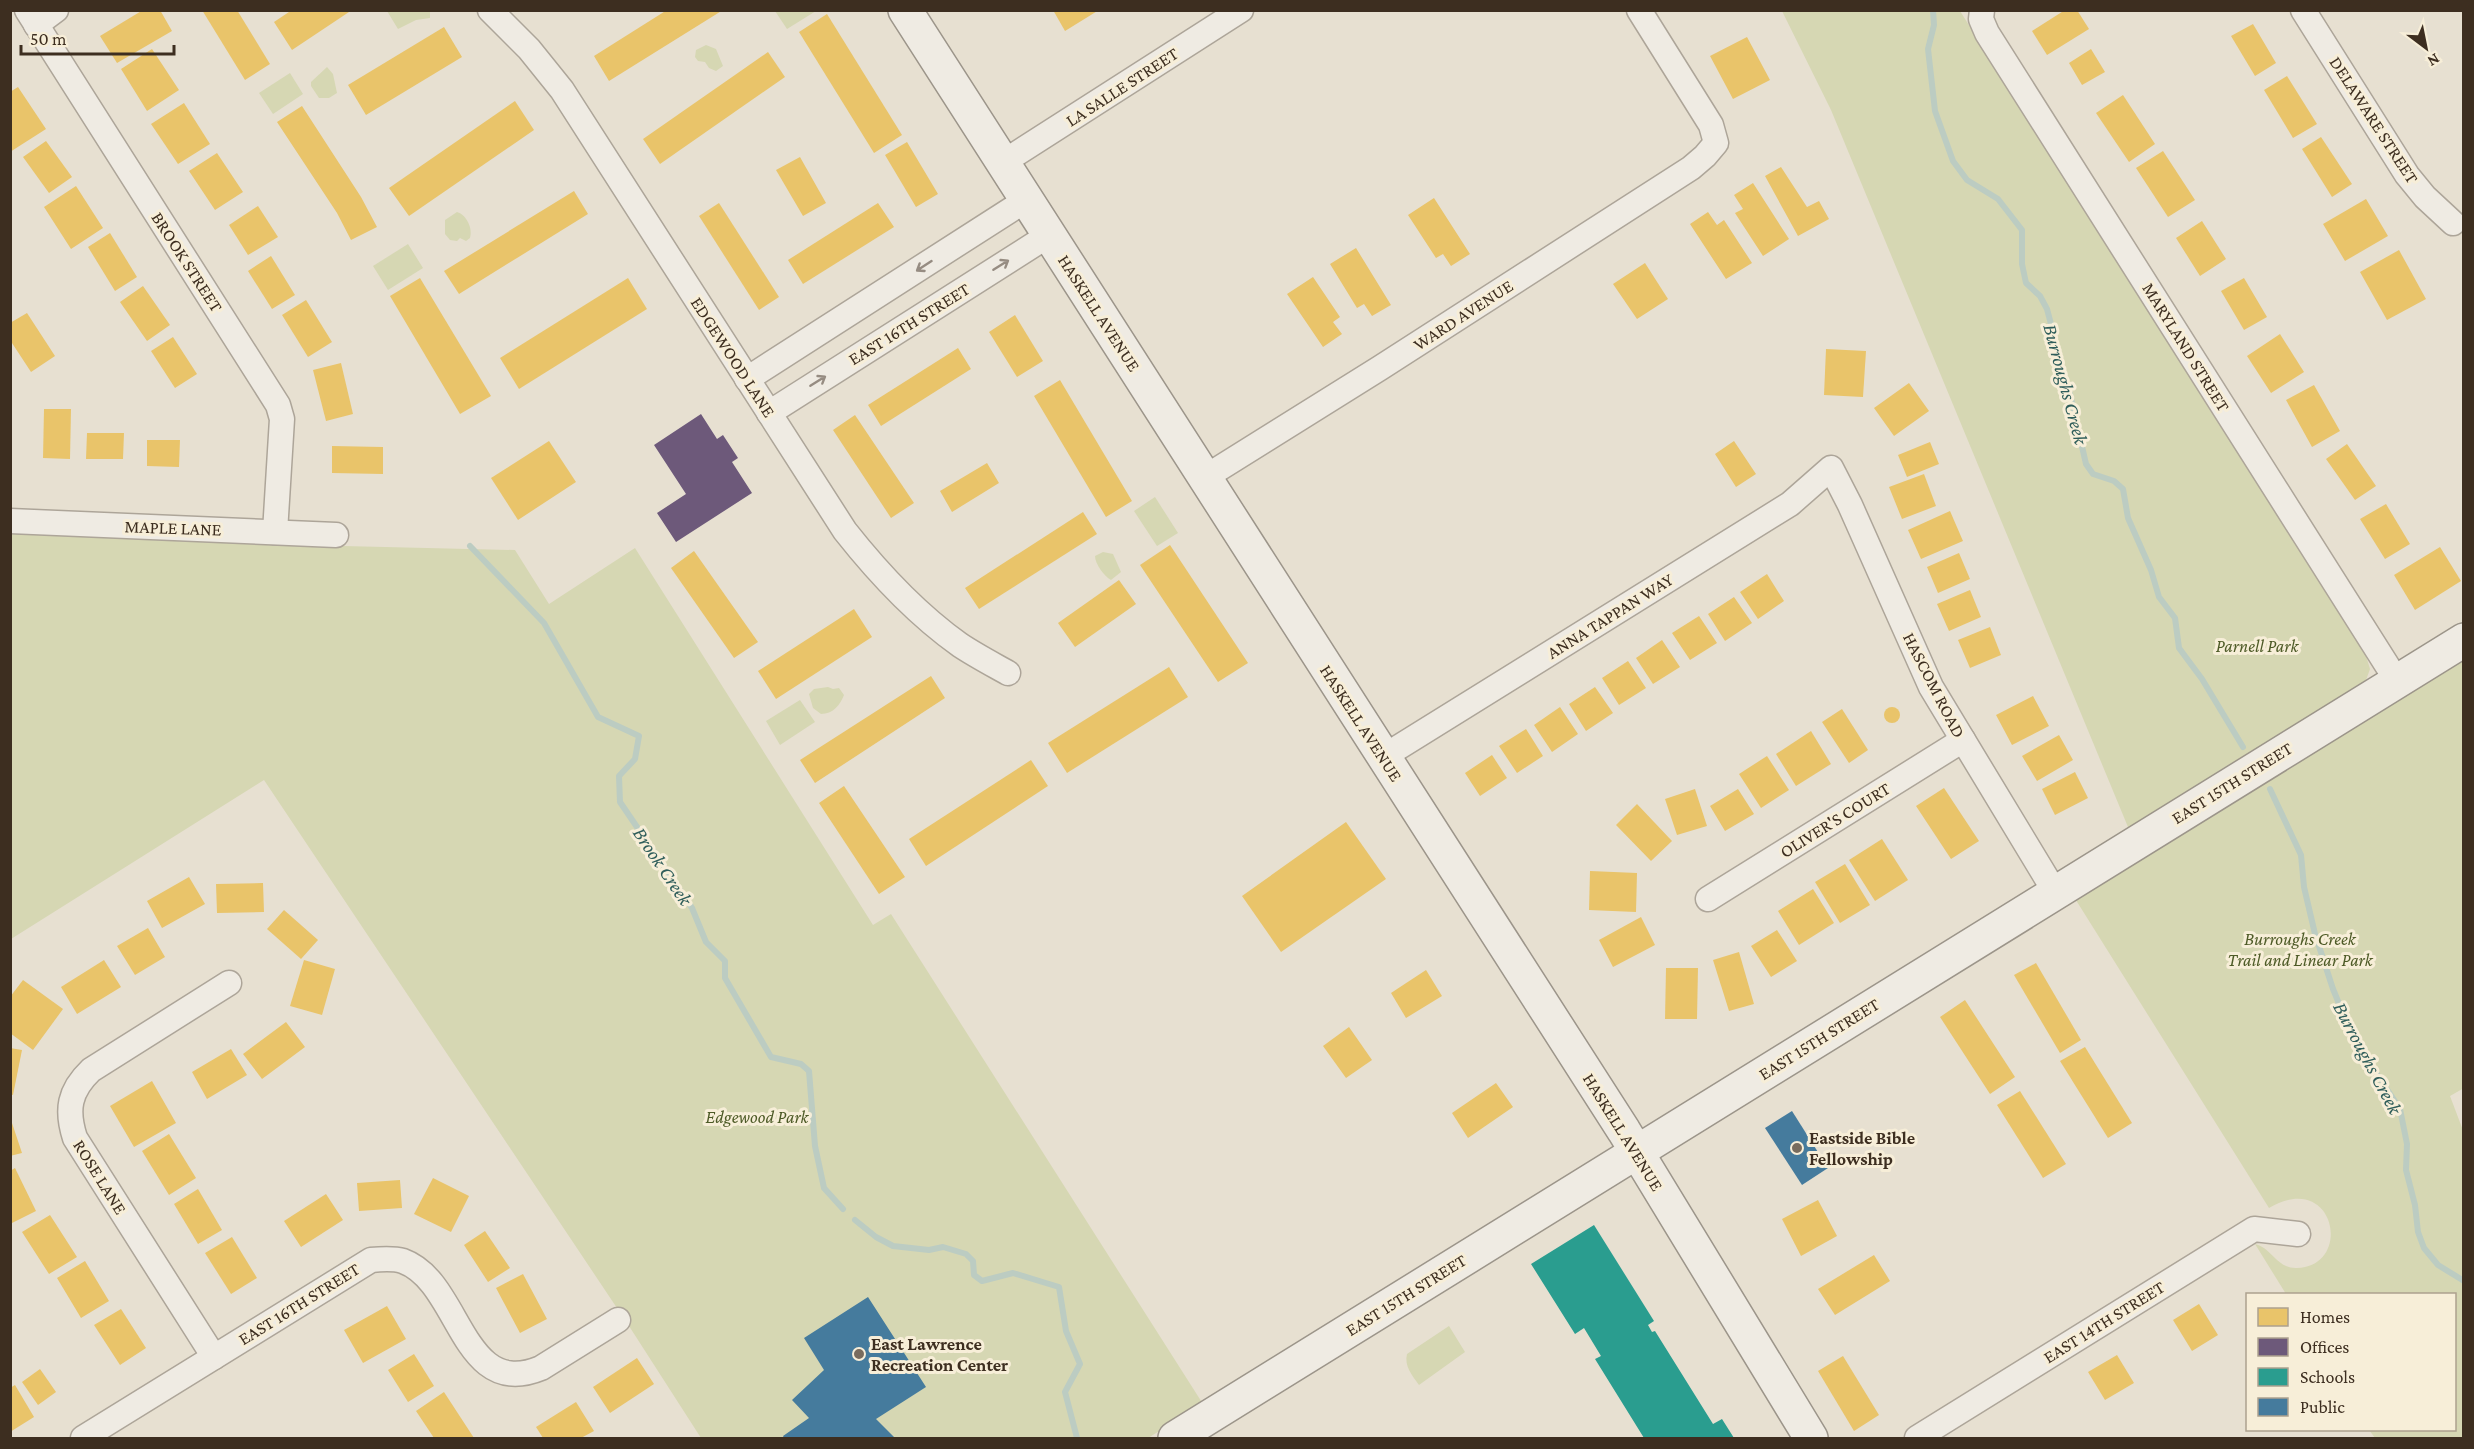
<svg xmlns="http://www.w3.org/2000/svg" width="2474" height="1449" font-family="'Crimson Pro',serif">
	<rect width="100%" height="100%" fill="#e7e0d1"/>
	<g fill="#d6d7b3">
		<path d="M387 11H430V18L416 20 398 29Z"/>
		<path d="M775 11H816L787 29Z"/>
		<path d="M1782 11H1960L2364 649 2370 669 2365 683 2463 656 2464 1088 2450 1096 2464 1133 2463 1438H2375L2369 1430H2454V1294H2286L2255 1244C2272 1248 2277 1269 2297 1268 2354 1266 2335 1169 2269 1208L2074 897 2140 856 1831 110Z"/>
		<path d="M706 45 716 49 723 66 716 71 709 68 705 62 698 61 695 57 696 50Z"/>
		<path d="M327 67 333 74 337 93 329 98H319L311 86V82Z"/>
		<path d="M290 73 303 94 273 114 259 93Z"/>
		<path d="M457 212C467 215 473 229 470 238L466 241 460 238 457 241 450 240 445 234V220Z"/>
		<path d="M408 244 423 268 388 290 373 266Z"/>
		<path d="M1155 497 1178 533 1157 546 1134 511Z"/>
		<path d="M11 533 343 546 515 550 549 604 635 548 873 925 891 914 1203 1404 1148 1438H701L629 1326 264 780 11 939Z"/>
		<path d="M1103 552 1113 554 1121 572 1111 580C1104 576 1095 564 1095 556Z"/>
		<path d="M828 687 833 689 839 688 844 695C840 705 833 714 821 714L813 708 809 694 814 689Z"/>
		<path d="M800 700 815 722 780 745 766 721Z"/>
		<path d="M1449 1326 1465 1352 1419 1385C1412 1375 1404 1366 1407 1354Z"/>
	</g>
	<g fill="#e9c46a">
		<path d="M143 10H160L172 31 117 63 100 36Z"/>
		<path d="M202 10H237L270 64 245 80Z"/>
		<path d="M292 10H352L292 50 274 22Z"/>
		<path d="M667 10H723L609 81 594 56Z"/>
		<path d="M1053 10H1099L1065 31Z"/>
		<path d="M2065 10H2077L2089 29 2047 55 2032 31Z"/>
		<path d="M827 14 902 135 874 153 799 32Z"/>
		<path d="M2253 24 2276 63 2255 76 2231 36Z"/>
		<path d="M444 27 462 57 366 115 348 85Z"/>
		<path d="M1747 37 1770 80 1733 99 1710 56Z"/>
		<path d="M152 49 179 90 147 111 121 69Z"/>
		<path d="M2091 49 2105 72 2082 85 2069 63Z"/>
		<path d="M768 52 785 77 660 164 643 139Z"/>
		<path d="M2287 76 2317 124 2293 138 2264 90Z"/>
		<path d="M18 87 46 129 10 152V92Z"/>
		<path d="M2123 95 2155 144 2129 162 2096 113Z"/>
		<path d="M515 101 534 130 409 216 389 188Z"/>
		<path d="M184 103 210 144 178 164 151 124Z"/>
		<path d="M302 106 361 197 377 227 351 240 337 213 277 122Z"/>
		<path d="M2321 137 2352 184 2332 197 2302 149Z"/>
		<path d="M46 141 72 177 49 193 23 157Z"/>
		<path d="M907 142 938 194 916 207 885 155Z"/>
		<path d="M2163 151 2195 200 2168 217 2136 168Z"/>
		<path d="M217 153 243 192 215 210 189 171Z"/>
		<path d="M800 157 826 203 803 216 776 170Z"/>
		<path d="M1781 167 1807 207 1819 201 1829 219 1798 236 1765 176Z"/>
		<path d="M1753 183 1789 239 1763 256 1735 213 1743 209 1734 195Z"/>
		<path d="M76 186 103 228 71 249 44 207Z"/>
		<path d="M574 191 588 214 459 294 444 271Z"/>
		<path d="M1434 198 1470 254 1451 266 1443 254 1436 258 1408 215Z"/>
		<path d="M2366 199 2388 236 2345 261 2323 224Z"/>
		<path d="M719 203 779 297 759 310 699 216Z"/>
		<path d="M878 203 894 227 803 284 788 260Z"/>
		<path d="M258 206 278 237 248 255 229 225Z"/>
		<path d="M1708 212 1717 225 1724 220 1752 263 1726 279 1690 224Z"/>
		<path d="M2202 221 2226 259 2200 276 2176 238Z"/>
		<path d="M110 233 137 277 115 291 88 247Z"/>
		<path d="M1356 248 1391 305 1372 316 1364 304 1357 308 1330 264Z"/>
		<path d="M2399 250 2426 299 2387 320 2360 272Z"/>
		<path d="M271 256 295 295 272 309 248 271Z"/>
		<path d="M1645 263 1668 299 1637 319 1613 284Z"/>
		<path d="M1313 277 1340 317 1333 322 1342 334 1323 347 1287 294Z"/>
		<path d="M420 278 491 396 460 414 390 296Z"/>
		<path d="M628 278 647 309 519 389 500 358Z"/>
		<path d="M2244 278 2267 317 2244 330 2221 291Z"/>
		<path d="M143 286 170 325 147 341 120 302Z"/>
		<path d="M306 300 332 342 308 357 282 315Z"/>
		<path d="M27 313 55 356 31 372 10 340V323Z"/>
		<path d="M1015 315 1043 361 1017 377 989 332Z"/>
		<path d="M2280 334 2304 372 2271 393 2247 356Z"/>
		<path d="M173 337 197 374 175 388 151 351Z"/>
		<path d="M958 348 971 369 881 426 868 405Z"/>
		<path d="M1826 349 1866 351 1863 397 1824 395Z"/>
		<path d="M341 363 353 414 326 421 313 370Z"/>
		<path d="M1060 380 1132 501 1106 517 1034 396Z"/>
		<path d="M1909 383 1929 411 1894 436 1874 408Z"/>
		<path d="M2314 385 2340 431 2312 447 2286 400Z"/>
		<path d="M44 409H71L70 459 43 458Z"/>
		<path d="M855 415 914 503 891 518 833 430Z"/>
		<path d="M87 433H124L123 459H86Z"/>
		<path d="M147 440H180L179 467 147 466Z"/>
		<path d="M549 441 576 482 518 520 491 478Z"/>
		<path d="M1734 441 1756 474 1736 487 1715 454Z"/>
		<path d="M1930 442 1939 464 1907 477 1898 455Z"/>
		<path d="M2347 444 2376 486 2355 500 2326 459Z"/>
		<path d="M332 446 383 447V474L332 473Z"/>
		<path d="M987 463 999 483 952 512 940 491Z"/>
		<path d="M1924 474 1936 506 1902 519 1889 487Z"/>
		<path d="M2386 504 2410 544 2385 559 2360 519Z"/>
		<path d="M1950 511 1963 541 1921 559 1908 530Z"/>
		<path d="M1083 512 1097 534 979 609 965 588Z"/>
		<path d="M1170 545 1248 663 1218 682 1140 565Z"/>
		<path d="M2440 547 2461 581 2415 610 2394 575Z"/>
		<path d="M694 551 758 642 734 658 671 568Z"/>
		<path d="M1959 553 1970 579 1938 593 1927 567Z"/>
		<path d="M1767 574 1784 601 1758 619 1740 592Z"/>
		<path d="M1119 580 1136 604 1075 647 1058 623Z"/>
		<path d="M1970 590 1981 617 1949 631 1937 604Z"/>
		<path d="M1734 597 1752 623 1725 641 1708 614Z"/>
		<path d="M854 609 872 637 776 699 758 671Z"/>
		<path d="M1699 616 1717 643 1690 660 1672 633Z"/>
		<path d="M1990 627 2001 655 1970 668 1958 640Z"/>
		<path d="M1662 640 1680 667 1653 684 1636 658Z"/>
		<path d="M1628 661 1646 688 1619 705 1602 678Z"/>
		<path d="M1169 667 1188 697 1067 773 1048 743Z"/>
		<path d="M931 676 945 698 815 783 800 760Z"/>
		<path d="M1595 687 1613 713 1586 731 1569 704Z"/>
		<path d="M2033 696 2049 726 2012 745 1996 715Z"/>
		<circle cx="1892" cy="715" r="8"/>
		<path d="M1560 707 1578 734 1552 752 1534 725Z"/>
		<path d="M1842 709 1868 750 1849 763 1822 722Z"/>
		<path d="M1526 729 1543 756 1517 773 1499 746Z"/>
		<path d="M1811 731 1831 764 1796 786 1776 754Z"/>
		<path d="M2059 735 2073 760 2037 781 2022 756Z"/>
		<path d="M1492 755 1507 778 1480 796 1465 773Z"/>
		<path d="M1767 756 1789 790 1761 808 1739 774Z"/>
		<path d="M1031 760 1048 786 926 866 909 839Z"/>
		<path d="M2075 772 2088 798 2055 815 2042 789Z"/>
		<path d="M844 786 905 877 879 894 819 803Z"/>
		<path d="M1944 788 1979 841 1951 859 1916 806Z"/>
		<path d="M1695 789 1707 826 1677 835 1665 799Z"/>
		<path d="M1738 789 1754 814 1725 831 1710 806Z"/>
		<path d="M1637 804 1672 841 1651 861 1616 825Z"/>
		<path d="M1346 822 1386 879 1281 952 1242 896Z"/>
		<path d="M1882 839 1908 880 1875 901 1849 860Z"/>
		<path d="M1845 864 1870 905 1840 923 1815 882Z"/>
		<path d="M1590 871 1637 873 1636 912 1589 910Z"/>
		<path d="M189 877 205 904 162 928 147 901Z"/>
		<path d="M263 883 264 912 217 913 216 884Z"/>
		<path d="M1813 889 1834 923 1799 945 1778 911Z"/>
		<path d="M284 910 318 940 301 959 267 929Z"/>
		<path d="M1641 917 1655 945 1613 967 1599 940Z"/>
		<path d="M148 928 165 957 135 975 117 946Z"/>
		<path d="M1777 930 1797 961 1771 977 1751 946Z"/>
		<path d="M1739 952 1754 1004 1729 1011 1713 960Z"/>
		<path d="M104 960 121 987 77 1014 61 987Z"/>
		<path d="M304 960 335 969 322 1015 290 1006Z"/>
		<path d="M2036 963 2081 1040 2060 1053 2014 975Z"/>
		<path d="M1666 968H1698L1697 1019H1665Z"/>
		<path d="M1426 970 1442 996 1406 1018 1391 993Z"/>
		<path d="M23 980 63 1009 33 1050 10 1033V997Z"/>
		<path d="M1965 1000 2015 1077 1990 1094 1940 1017Z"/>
		<path d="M286 1022 305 1047 262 1079 243 1054Z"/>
		<path d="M1349 1027 1372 1060 1346 1078 1323 1046Z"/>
		<path d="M2085 1047 2132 1123 2108 1138 2060 1061Z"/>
		<path d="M10 1048 22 1050 13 1095 10 1094Z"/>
		<path d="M231 1049 247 1075 207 1099 192 1072Z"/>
		<path d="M152 1081 176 1123 134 1147 110 1106Z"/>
		<path d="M1496 1083 1513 1107 1468 1138 1452 1113Z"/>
		<path d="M2020 1091 2066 1164 2043 1178 1997 1105Z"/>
		<path d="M10 1117 22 1153 10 1156Z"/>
		<path d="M169 1134 196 1178 169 1195 142 1151Z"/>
		<path d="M15 1168 36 1211 10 1224V1171Z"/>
		<path d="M433 1178 469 1196 451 1232 414 1214Z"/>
		<path d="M400 1180 402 1208 359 1211 357 1183Z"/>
		<path d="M198 1189 222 1230 198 1244 174 1204Z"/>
		<path d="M326 1194 343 1220 301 1247 284 1221Z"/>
		<path d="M1818 1200 1837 1236 1801 1256 1782 1219Z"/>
		<path d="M50 1215 77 1257 49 1274 22 1232Z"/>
		<path d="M485 1231 510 1268 488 1282 464 1245Z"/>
		<path d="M232 1237 257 1278 231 1294 205 1253Z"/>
		<path d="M1874 1255 1890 1281 1835 1315 1818 1289Z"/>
		<path d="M85 1261 109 1301 81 1318 57 1278Z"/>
		<path d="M523 1274 547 1319 520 1333 496 1288Z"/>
		<path d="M2199 1304 2218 1335 2192 1351 2173 1320Z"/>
		<path d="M387 1306 406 1339 363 1363 344 1330Z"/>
		<path d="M121 1309 146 1348 120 1365 94 1325Z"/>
		<path d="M414 1354 434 1386 408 1402 388 1370Z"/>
		<path d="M2117 1355 2134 1383 2105 1400 2088 1372Z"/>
		<path d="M1843 1356 1879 1415 1854 1431 1818 1371Z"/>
		<path d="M637 1358 654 1384 610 1413 593 1387Z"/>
		<path d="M40 1369 56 1392 38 1405 22 1382Z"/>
		<path d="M15 1385 34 1417 10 1432V1388Z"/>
		<path d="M444 1392 474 1438H434L416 1411Z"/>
		<path d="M576 1402 594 1431 581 1438H543L536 1427Z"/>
	</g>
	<path fill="#6d597a" d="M701 414 717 439 723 435 738 458 732 462 752 493 676 542 657 513 686 494 654 445Z"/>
	<path fill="#2a9d8f" d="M1594 1225 1654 1321 1648 1325 1652 1332 1655 1331 1713 1424 1722 1419 1734 1438H1644L1595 1359 1601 1356 1584 1328 1575 1334 1531 1264Z"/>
	<g fill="#457b9d">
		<path d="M1792 1111 1828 1168 1802 1185 1765 1128Z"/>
		<path d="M868 1297 926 1387 876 1419 895 1438H784L783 1436 809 1418 792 1400 824 1370 804 1338Z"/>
	</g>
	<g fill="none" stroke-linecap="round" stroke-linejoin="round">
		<g stroke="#bcccc2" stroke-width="6">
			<path d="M1933 10 1934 25 1928 49 1935 111 1953 161 1967 180 1998 199 2022 230V264L2026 283 2040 296 2047 309 2052 328 2053 350 2070 394 2086 464 2093 474 2114 481 2123 489 2128 518 2151 570 2159 597 2175 618 2179 648 2202 679 2243 747"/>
			<path d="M470 546 544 623 598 717 639 736 635 759 619 776 620 802 692 908 706 942 725 961V978L771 1057 801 1064 809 1071 815 1146 824 1188 843 1209"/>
			<path d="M2270 789 2301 855 2304 887 2315 934 2333 989 2354 1040 2400 1109 2407 1144 2406 1170 2415 1205 2418 1232 2424 1248 2438 1265 2464 1281"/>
			<path d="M855 1220 876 1237 893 1246 929 1250 943 1247 966 1254 973 1261 974 1275 982 1281 1013 1273 1059 1287 1066 1331 1080 1364 1065 1392 1077 1438"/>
		</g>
		<g stroke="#ada599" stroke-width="27">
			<g id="minor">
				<path d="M27 10 278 405 282 419 275 532"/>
				<path d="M490 10 529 49 562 90 845 531C879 574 915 613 960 645 975 655 992 664 1008 673"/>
				<path d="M1982 10 1981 19 1987 33 2397 681"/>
				<path d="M2303 10 2407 175 2425 197 2453 223"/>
				<path d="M36 25 56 10"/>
				<path d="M1002 163 1241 10"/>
				<path d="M747 379 1026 200"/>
				<path d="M769 413 1049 235"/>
				<path d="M1204 478 1380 368 1691 168 1705 156 1716 143 1711 125 1639 10"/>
				<path d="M10 521 336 535"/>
				<path d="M1383 757 1790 504 1831 468 1850 505 1931 687 2055 892"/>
				<path d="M1708 899 1963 740"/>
				<path d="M214 1357 75 1138C66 1110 69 1091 91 1070L229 983"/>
				<path d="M83 1438 371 1260C381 1259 393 1258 403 1261 461 1282 461 1401 541 1368L618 1320"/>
				<path d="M1917 1438 2254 1229 2298 1234"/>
			</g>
		</g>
		<g stroke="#9c958a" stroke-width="36">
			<g id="secondary">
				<path d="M905 10 1624 1131 1811 1438"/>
				<path d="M1175 1438 2464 640"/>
			</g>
		</g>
		<use href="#minor" stroke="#efebe3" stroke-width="24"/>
		<use href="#secondary" stroke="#efebe3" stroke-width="33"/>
	</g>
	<defs><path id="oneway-shaft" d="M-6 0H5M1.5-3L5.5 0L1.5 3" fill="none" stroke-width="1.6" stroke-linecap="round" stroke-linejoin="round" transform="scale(1.5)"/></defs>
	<g stroke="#968c82">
		<use href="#oneway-shaft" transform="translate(1001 265) rotate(-32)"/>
		<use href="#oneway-shaft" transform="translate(924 266) rotate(147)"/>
		<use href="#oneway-shaft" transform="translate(818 381) rotate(-32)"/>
	</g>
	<g fill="#786c5e" stroke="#f7eed8" stroke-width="2">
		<circle cx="1797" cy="1148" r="6"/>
		<circle cx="859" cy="1354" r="6"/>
	</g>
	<g text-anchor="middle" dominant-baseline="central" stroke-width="6" stroke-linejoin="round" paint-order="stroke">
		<g font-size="18" fill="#3d2e20" stroke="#f7eed8">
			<text transform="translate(1122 87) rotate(-33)">LA SALLE STREET</text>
			<text transform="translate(2374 120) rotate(57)">DELAWARE STREET</text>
			<text transform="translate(187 262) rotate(57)">BROOK STREET</text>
			<text transform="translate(1099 313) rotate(57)">HASKELL AVENUE</text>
			<text transform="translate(1463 315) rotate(-33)">WARD AVENUE</text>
			<text transform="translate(909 324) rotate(-32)">EAST 16TH STREET</text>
			<text transform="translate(2186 347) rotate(58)">MARYLAND STREET</text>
			<text transform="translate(733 357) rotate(57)">EDGEWOOD LANE</text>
			<text transform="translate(173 528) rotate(2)">MAPLE LANE</text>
			<text transform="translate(1610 616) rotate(-32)">ANNA TAPPAN WAY</text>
			<text transform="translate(1934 685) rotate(63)">HASCOM ROAD</text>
			<text transform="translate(1361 723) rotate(57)">HASKELL AVENUE</text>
			<text transform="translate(2232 783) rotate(-32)">EAST 15TH STREET</text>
			<text transform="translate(1835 820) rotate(-32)">OLIVER'S COURT</text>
			<text transform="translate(1819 1039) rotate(-32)">EAST 15TH STREET</text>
			<text transform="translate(1623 1132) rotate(58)">HASKELL AVENUE</text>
			<text transform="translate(100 1177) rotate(58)">ROSE LANE</text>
			<text transform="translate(1406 1295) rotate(-32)">EAST 15TH STREET</text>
			<text transform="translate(299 1304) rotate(-32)">EAST 16TH STREET</text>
			<text transform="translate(2104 1322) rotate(-32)">EAST 14TH STREET</text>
		</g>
		<g font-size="18" font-style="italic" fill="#4d5a26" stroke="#f7eed8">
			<text x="2257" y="646">Parnell Park</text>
			<text x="2300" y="939">Burroughs Creek<tspan x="2300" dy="21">Trail and Linear Park</tspan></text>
			<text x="757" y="1117">Edgewood Park</text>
		</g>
		<g font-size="18" font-weight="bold" fill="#3d2e20" stroke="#f7eed8" text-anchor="start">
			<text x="1809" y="1138">Eastside Bible<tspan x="1809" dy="21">Fellowship</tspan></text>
			<text x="871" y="1344">East Lawrence<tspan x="871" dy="21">Recreation Center</tspan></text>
		</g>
		<g font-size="20" font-style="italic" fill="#2f5d5a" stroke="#f7eed8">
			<text transform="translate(2066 384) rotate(75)">Burroughs Creek</text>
			<text transform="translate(663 866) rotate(56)">Brook Creek</text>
			<text transform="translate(2368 1058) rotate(62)">Burroughs Creek</text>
		</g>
	</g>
	<rect width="2474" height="1449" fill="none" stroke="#3d2e20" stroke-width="24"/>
	<rect x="2246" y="1293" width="210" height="138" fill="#f7eed8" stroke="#ada18e" stroke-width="1.5"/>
	<rect x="2258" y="1308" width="30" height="18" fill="#e9c46a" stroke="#ada18e" stroke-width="1.5"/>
	<text x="2300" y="1323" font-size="18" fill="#3d2e20">Homes</text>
	<rect x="2258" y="1338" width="30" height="18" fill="#6d597a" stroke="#ada18e" stroke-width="1.5"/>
	<text x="2300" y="1353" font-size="18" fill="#3d2e20">Offices</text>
	<rect x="2258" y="1368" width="30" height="18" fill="#2a9d8f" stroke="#ada18e" stroke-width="1.5"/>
	<text x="2300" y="1383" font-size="18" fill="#3d2e20">Schools</text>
	<rect x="2258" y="1398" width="30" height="18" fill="#457b9d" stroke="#ada18e" stroke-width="1.5"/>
	<text x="2300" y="1413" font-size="18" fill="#3d2e20">Public</text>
	<g transform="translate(2426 48) rotate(148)" stroke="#f7eed8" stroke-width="4.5" paint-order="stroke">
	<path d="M0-4.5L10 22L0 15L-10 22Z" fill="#3d2e20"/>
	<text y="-9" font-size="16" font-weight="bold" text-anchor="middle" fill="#3d2e20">N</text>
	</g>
	<path d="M21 45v9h153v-9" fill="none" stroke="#3d2e20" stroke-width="3"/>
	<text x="30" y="45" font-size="18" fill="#3d2e20" stroke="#f7eed8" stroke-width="4.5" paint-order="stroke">50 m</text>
</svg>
